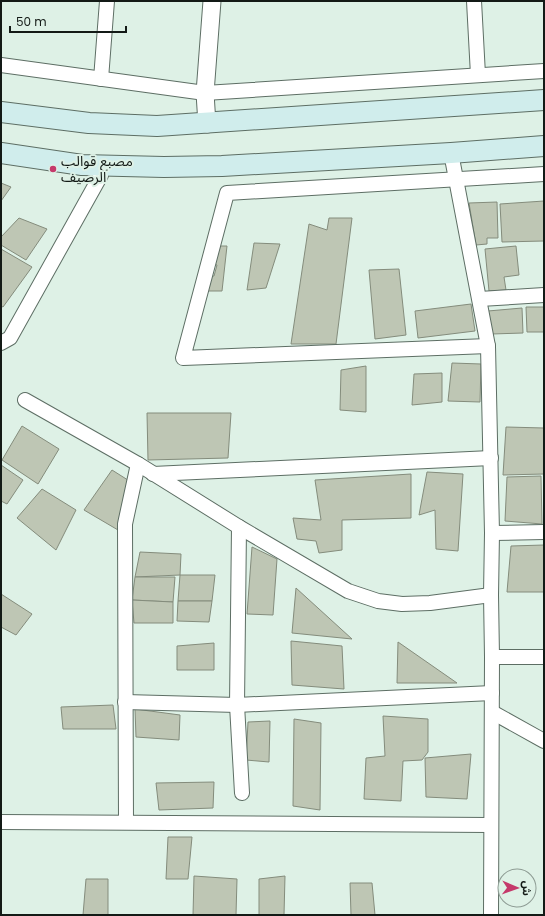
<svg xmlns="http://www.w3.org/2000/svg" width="545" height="916" font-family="Poppins,'Noto Sans Arabic',sans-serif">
	<rect width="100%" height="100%" fill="#def1e6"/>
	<g fill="#bec6b4" stroke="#848c7c">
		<path d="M1 183 11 187 1 201Z"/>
		<path d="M544 201V241L502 242 500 204Z"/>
		<path d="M497 202 498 238H487V244L476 245 469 203Z"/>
		<path d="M19 218 47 229 26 260 1 245V237Z"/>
		<path d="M329 218H352L336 344H291L309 224 327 230Z"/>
		<path d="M254 243 280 244 266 288 247 290Z"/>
		<path d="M216 246H227L222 291H205L208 276H214L217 265 211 263Z"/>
		<path d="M516 246 519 275 504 277 506 290 489 291 485 249Z"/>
		<path d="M1 249 32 267 3 307 1 306Z"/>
		<path d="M399 269 406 335 375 339 369 270Z"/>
		<path d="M471 304 475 331 418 338 415 311Z"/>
		<path d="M526 307H544V332H527Z"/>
		<path d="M522 308 523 333 492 334 488 311Z"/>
		<path d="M452 363 481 364 480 402 448 401Z"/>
		<path d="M366 366V412L340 410 341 370Z"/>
		<path d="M442 373V402L412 405 414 374Z"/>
		<path d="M147 413H231L228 458 148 460Z"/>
		<path d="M22 426 59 449 38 484 2 460Z"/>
		<path d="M506 427 544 428V474L503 475Z"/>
		<path d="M1 465 23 480 7 504 1 501Z"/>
		<path d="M112 470 131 482 118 530 84 510Z"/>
		<path d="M427 472 463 474 458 551 436 549 435 510 419 515Z"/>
		<path d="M411 474V518L342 520V550L319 553 316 541 297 539 293 518 321 520 315 480Z"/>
		<path d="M541 476 542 524 505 521 507 477Z"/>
		<path d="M42 489 76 510 56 550 17 518Z"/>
		<path d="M544 545V592H507L511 546Z"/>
		<path d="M252 547 277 559 273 615 247 614Z"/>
		<path d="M140 552 181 554 180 575 135 577Z"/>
		<path d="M180 575H215L212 601H178Z"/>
		<path d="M135 577H175L173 602 132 600Z"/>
		<path d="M296 588 352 639 292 633Z"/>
		<path d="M1 594 32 614 16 635 1 627Z"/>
		<path d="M132 600 173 602V623H134Z"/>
		<path d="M178 601H212L209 622 177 621Z"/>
		<path d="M291 641 342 646 344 689 292 685Z"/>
		<path d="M398 642 457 683H397Z"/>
		<path d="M214 643V670H177V646Z"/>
		<path d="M113 705 116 729H63L61 707Z"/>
		<path d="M135 709 180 715 179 740 136 737Z"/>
		<path d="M383 716 428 719V752L422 760 403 761 401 801 364 799 366 758 385 756Z"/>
		<path d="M294 719 321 723 320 810 293 806Z"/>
		<path d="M270 721 269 762 246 760 248 722Z"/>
		<path d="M471 754 467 799 426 797 425 758Z"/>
		<path d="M214 782 213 808 159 810 156 783Z"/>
		<path d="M168 837H192L188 879H166Z"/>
		<path d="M194 876 237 879 236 915H193Z"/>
		<path d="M285 876 284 915H259V879Z"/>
		<path d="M86 879H108V915H83Z"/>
		<path d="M350 883H372L375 915H351Z"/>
	</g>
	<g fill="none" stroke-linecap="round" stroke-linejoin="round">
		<g stroke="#5d6e64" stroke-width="16">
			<g id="minor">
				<path d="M474 1 478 75"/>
				<path d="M1 65 205 93 544 71"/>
				<path d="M101 79 107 1"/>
				<path d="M451 153 488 346 492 533 491 595 492 657 491 915"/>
				<path d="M480 299 544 295"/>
				<path d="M1 343 10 338 101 175"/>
				<path d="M488 346 183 358 227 193 544 174"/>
				<path d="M25 400 138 464 239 527 348 591 378 601 402 604 430 603 491 595"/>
				<path d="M153 474 491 458"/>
				<path d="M239 527 237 705 242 793"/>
				<path d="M492 533 544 532"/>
				<path d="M492 657H544"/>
				<path d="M125 702 237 705 492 693"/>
				<path d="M492 712 544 741"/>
				<path d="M1 822 490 825"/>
				<path d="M126 822 125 524 138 464"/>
			</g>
		</g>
		<g stroke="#5d6e64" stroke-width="19">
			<path id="tertiary" d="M207 124 205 93 212 1"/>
		</g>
		<g stroke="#5d6e64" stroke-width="22">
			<g id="secondary">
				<path d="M1 112 89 123 157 126 544 100"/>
				<path d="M1 153 82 165 164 167 222 166 451 153 544 146"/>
			</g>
		</g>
		<use href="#minor" stroke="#fff" stroke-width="14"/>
		<use href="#tertiary" stroke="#fff" stroke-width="17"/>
		<use href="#secondary" stroke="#d0edec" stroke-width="20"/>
	</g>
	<circle fill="#c5396b" stroke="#def1e6" stroke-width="1.5" cx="53" cy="169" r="4"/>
	<g text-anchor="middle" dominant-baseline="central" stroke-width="4" stroke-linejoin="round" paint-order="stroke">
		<g font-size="14" fill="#131a16" stroke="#def1e6" text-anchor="start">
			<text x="61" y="161">مصبع قوالب<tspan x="61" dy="16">الرصيف</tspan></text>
		</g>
	</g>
	<rect width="545" height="916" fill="none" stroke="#131a16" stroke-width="4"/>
	<g transform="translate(517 888) rotate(92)"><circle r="19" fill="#def1e6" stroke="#8d9b93"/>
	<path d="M0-3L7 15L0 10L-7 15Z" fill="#c5396b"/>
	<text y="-6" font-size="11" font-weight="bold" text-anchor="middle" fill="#131a16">ش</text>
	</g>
	<path d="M10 26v6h116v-6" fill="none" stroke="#131a16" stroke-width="2"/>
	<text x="16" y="26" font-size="12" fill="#131a16" stroke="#def1e6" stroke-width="3" paint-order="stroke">50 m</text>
</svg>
